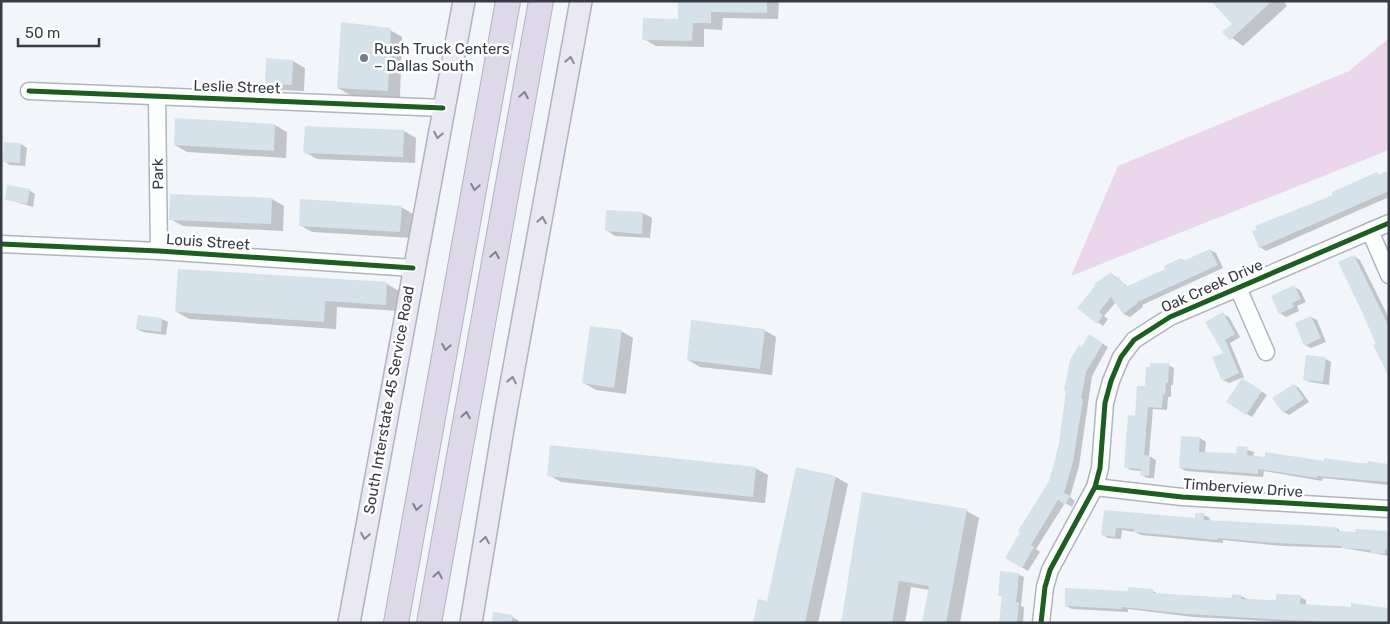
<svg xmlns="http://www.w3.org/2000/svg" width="1390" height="624" font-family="Rubik,sans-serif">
	<rect width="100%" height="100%" fill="#f2f5fa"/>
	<path fill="#ead7ec" d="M1389 38V150L1071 276 1118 166 1349 71Z"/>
	<g fill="#0003">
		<path d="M680 1H779L778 19 723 18 722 30 704 29V47L656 46 644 39 679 20Z"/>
		<path d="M1212 1H1283L1287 6 1243 46 1224 32 1233 24Z"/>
		<path d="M390 30 402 37 400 98 350 95 338 88Z"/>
		<path d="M293 61 305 68 304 91 278 90 266 83Z"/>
		<path d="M176 119 275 125 287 132 286 158 187 152 175 145Z"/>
		<path d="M404 131 416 138 415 163 317 159 305 152Z"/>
		<path d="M21 144 27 148 25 166 10 165 4 161Z"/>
		<path d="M1389 171V197L1266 251 1260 247 1335 195 1376 174 1380 175Z"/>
		<path d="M29 190 35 194 33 207 6 199Z"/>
		<path d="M272 199 284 206 283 231 183 226 170 219Z"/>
		<path d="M401 207 413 214 412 238 312 232 300 225Z"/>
		<path d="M643 213 652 218 650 238 615 236 606 230Z"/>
		<path d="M1210 250 1216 253 1223 268 1142 305 1143 307 1130 317 1124 314 1116 302 1104 316 1108 319 1103 326 1079 308 1111 273 1128 287 1167 270 1181 259 1185 261Z"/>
		<path d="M1354 256 1360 260 1389 318V374L1378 344Z"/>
		<path d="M387 284 399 291 398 311 337 307 336 329 189 319 177 312Z"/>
		<path d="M1294 287 1300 290 1306 302 1297 306 1299 311 1286 317 1280 313Z"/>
		<path d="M1223 314 1229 317 1240 337 1230 343 1244 377 1229 383 1223 380Z"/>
		<path d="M1311 317 1317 320 1326 342 1311 348 1305 345Z"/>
		<path d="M162 319 168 322 166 335 143 332 137 329Z"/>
		<path d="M764 330 776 337 772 375 700 367 688 360Z"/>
		<path d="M621 331 633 338 626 394 596 390 584 383Z"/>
		<path d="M1090 336 1108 347 1092 376 1079 466 1070 497 1075 501 1072 507 1065 503 1036 549 1040 552 1028 571 1006 558 1050 481 1083 348Z"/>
		<path d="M1326 359 1331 362 1329 385 1310 382 1304 379Z"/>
		<path d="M1168 365 1174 368 1173 385H1171V397H1168L1167 410 1153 409 1149 456 1156 460 1154 478H1147L1142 475V471L1131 470 1125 467 1136 417 1146 387Z"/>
		<path d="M1248 383 1267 395 1252 417 1247 414Z"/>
		<path d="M1294 385 1299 388 1309 402 1289 415 1284 412Z"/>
		<path d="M1200 438 1206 442 1205 453 1237 454 1238 447 1254 452 1253 457 1389 465V485L1323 478 1322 481 1264 471 1263 477 1186 471 1180 468Z"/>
		<path d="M755 468 768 475 765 503 561 482 549 475Z"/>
		<path d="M797 468 836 477 848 484 818 623H754L768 603Z"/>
		<path d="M864 494 967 511 979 518 960 623H923L929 590 911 587 905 623H843Z"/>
		<path d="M1105 511 1196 520 1204 515 1210 518 1209 522 1337 528 1342 533 1389 531V556L1344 548 1283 546 1223 540V543L1141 535 1135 532 1122 530 1121 539 1108 538 1103 535Z"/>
		<path d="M1018 574 1024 577 1021 606 1024 607 1023 623H1000L1003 597 999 595Z"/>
		<path d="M1153 591 1158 594 1233 599 1241 596 1247 599 1277 602 1300 597 1306 600V605L1389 609V623H1306L1193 617 1128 609V612L1072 609 1066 606 1129 593Z"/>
		<path d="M512 617 518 620V623H493Z"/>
	</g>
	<g fill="#d6e2ea">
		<path d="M678 1H767V13L711 12V23H693L692 41 642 40 643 18 678 19Z"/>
		<path d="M1211 1H1272L1230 40 1222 32 1232 24Z"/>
		<path d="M341 22 391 28 388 91 337 88Z"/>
		<path d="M266 58 293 60 292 85 265 84Z"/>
		<path d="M175 118 275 124 274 151 174 145Z"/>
		<path d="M305 126 404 130 403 157 303 153Z"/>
		<path d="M4 142 21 143 20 163 3 162Z"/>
		<path d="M1389 170V191L1259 248 1252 231 1256 230 1255 226 1333 195 1332 192 1377 172 1378 175Z"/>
		<path d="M7 185 30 189 27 204 5 200Z"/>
		<path d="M170 194 272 198 271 224 169 220Z"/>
		<path d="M300 199 402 206 400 232 299 226Z"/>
		<path d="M606 210 643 212 642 234 605 231Z"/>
		<path d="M1210 249 1218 265 1137 302 1138 303 1123 314 1111 297 1099 312 1103 315 1097 324 1077 308 1095 286 1094 284 1111 272 1116 279 1119 277 1126 287 1165 269 1164 266 1181 258 1183 261Z"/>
		<path d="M1354 255 1389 327V377L1373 345 1376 344 1362 312 1338 262Z"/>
		<path d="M178 269 387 282 386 305 325 301 324 322 175 312Z"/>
		<path d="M1294 285 1301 299 1292 303 1294 307 1279 314 1271 296Z"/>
		<path d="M1223 312 1235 334 1225 340 1239 373 1222 381 1212 357 1223 353 1205 322Z"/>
		<path d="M138 315 162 318 161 332 136 329Z"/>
		<path d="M1311 316 1321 338 1304 346 1295 323Z"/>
		<path d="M691 320 765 329 760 369 687 360Z"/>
		<path d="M590 326 622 330 614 388 582 383Z"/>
		<path d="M1089 334 1103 343 1086 372 1081 399H1083L1073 462 1064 493 1070 496 1065 505 1058 500 1031 545 1034 547 1022 568 1005 558 1020 532 1018 531 1049 481 1058 450 1066 391H1064L1070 360 1079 345 1082 347Z"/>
		<path d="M1306 355 1326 357 1323 382 1303 380Z"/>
		<path d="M1150 363H1169L1168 383H1166L1165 395 1163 394 1162 408 1148 407 1144 455 1150 456 1149 476 1140 475 1141 469 1124 468 1128 415 1135 416 1137 386H1145L1146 367H1150Z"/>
		<path d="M1242 378 1262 391 1246 415 1226 402Z"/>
		<path d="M1294 384 1304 399 1283 413 1272 398Z"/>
		<path d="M1181 436 1200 437 1199 452 1236 453 1237 446 1248 447 1247 455 1265 457V452L1324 461V458L1367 464 1368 461 1389 464V482L1317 476V478L1258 469V474L1179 468Z"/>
		<path d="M550 445 756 467 753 497 547 476Z"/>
		<path d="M796 467 836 476 805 623H753L758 599 767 601Z"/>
		<path d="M862 492 967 509 946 623H922L929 586 899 581 892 623H841Z"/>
		<path d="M1104 510 1195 518V513H1204V520L1337 527V531L1355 532 1356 529 1389 531V550L1385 549V554L1370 553 1371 550 1341 548V546L1276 543 1218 538 1217 540 1133 532 1134 529 1116 528 1115 537 1101 535Z"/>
		<path d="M1000 571 1019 573 1016 602 1019 603 1017 623H999L1002 596H998Z"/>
		<path d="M1128 587 1153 589V593L1232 598V594L1241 595V599L1276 600V594L1301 595 1300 604 1351 607V603L1389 608 1388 623H1341L1186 614 1122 607V609L1065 606V588L1128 591Z"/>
		<path d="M493 612 513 615 511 623H492Z"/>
	</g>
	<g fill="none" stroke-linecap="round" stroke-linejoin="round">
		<g stroke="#b1b5bb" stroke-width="19">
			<g id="minor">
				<path d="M29 91 443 108"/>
				<path d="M157 96 159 251"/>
				<path d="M1370 231 1389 275"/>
				<path d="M1 244 159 251 413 268"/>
				<path d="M1238 288 1266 352"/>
				<path d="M1095 487 1182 497 1389 509"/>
				<path d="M1041 623 1045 587 1050 570 1095 487 1100 468 1105 403 1111 381 1121 357 1134 340 1170 317 1389 223"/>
			</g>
		</g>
		<g stroke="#b3b0c1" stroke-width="24">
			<g id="major">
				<path d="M349 623 464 1"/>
				<path d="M471 623 505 417 581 1"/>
			</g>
		</g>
		<g stroke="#b3b0c1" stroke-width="26">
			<g id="highway">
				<path d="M396 623 508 1"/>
				<path d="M429 623 541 1"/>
			</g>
		</g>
		<use href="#minor" stroke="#fdfefe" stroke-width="16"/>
		<use href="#major" stroke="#eae8f2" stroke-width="21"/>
		<use href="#highway" stroke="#ded9e8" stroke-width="24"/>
		<g stroke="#fff" stroke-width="8">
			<g id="cycleway">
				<path d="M29 91 443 108"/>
				<path d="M1 244 159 251 413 268"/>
				<path d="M1095 487 1182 497 1389 509"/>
				<path d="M1041 623 1045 587 1050 570 1095 487 1100 468 1105 403 1111 381 1121 357 1134 340 1170 317 1389 223"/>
			</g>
		</g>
		<use href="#cycleway" stroke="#1b5e20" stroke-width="5"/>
	</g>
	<defs><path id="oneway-chevron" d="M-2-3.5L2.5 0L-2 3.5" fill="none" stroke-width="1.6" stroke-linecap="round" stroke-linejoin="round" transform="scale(1.25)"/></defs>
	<g stroke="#888992">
		<use href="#oneway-chevron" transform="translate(570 60) rotate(-80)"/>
		<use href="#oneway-chevron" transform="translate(438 135) rotate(101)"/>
		<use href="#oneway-chevron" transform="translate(542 220) rotate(-80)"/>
		<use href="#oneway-chevron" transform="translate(512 380) rotate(-79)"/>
		<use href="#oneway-chevron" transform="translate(365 536) rotate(100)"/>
		<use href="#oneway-chevron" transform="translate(485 540) rotate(-80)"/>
	</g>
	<g stroke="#82828e">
		<use href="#oneway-chevron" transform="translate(524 95) rotate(-80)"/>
		<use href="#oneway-chevron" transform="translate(475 187) rotate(100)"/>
		<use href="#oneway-chevron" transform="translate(495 255) rotate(-80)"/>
		<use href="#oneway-chevron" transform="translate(446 347) rotate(100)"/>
		<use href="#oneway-chevron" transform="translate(466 415) rotate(-80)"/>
		<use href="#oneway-chevron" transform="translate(417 507) rotate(100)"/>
		<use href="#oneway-chevron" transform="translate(438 575) rotate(-80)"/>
	</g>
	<circle fill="#787c84" stroke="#fff" stroke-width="2" cx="364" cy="58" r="5"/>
	<g text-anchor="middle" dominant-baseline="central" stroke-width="5" stroke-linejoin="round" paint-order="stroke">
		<g font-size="15" fill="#373b44" stroke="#fff" text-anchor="start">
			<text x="374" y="49">Rush Truck Centers<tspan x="374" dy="17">– Dallas South</tspan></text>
		</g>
		<g font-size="15" fill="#373b44" stroke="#fff">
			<text transform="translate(237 87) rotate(2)">Leslie Street</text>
			<text transform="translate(158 174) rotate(-91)">Park</text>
			<text transform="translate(208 242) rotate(4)">Louis Street</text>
			<text transform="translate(1212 286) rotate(-24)">Oak Creek Drive</text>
			<text transform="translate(389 400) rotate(-80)">South Interstate 45 Service Road</text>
			<text transform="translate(1243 488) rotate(4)">Timberview Drive</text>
		</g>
	</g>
	<rect width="1390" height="624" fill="none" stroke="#373b44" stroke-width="5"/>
	<path d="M18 38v8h81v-8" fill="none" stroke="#373b44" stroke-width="2.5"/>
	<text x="25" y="38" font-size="15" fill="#373b44" stroke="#ffffff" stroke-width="4" paint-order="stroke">50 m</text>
</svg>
